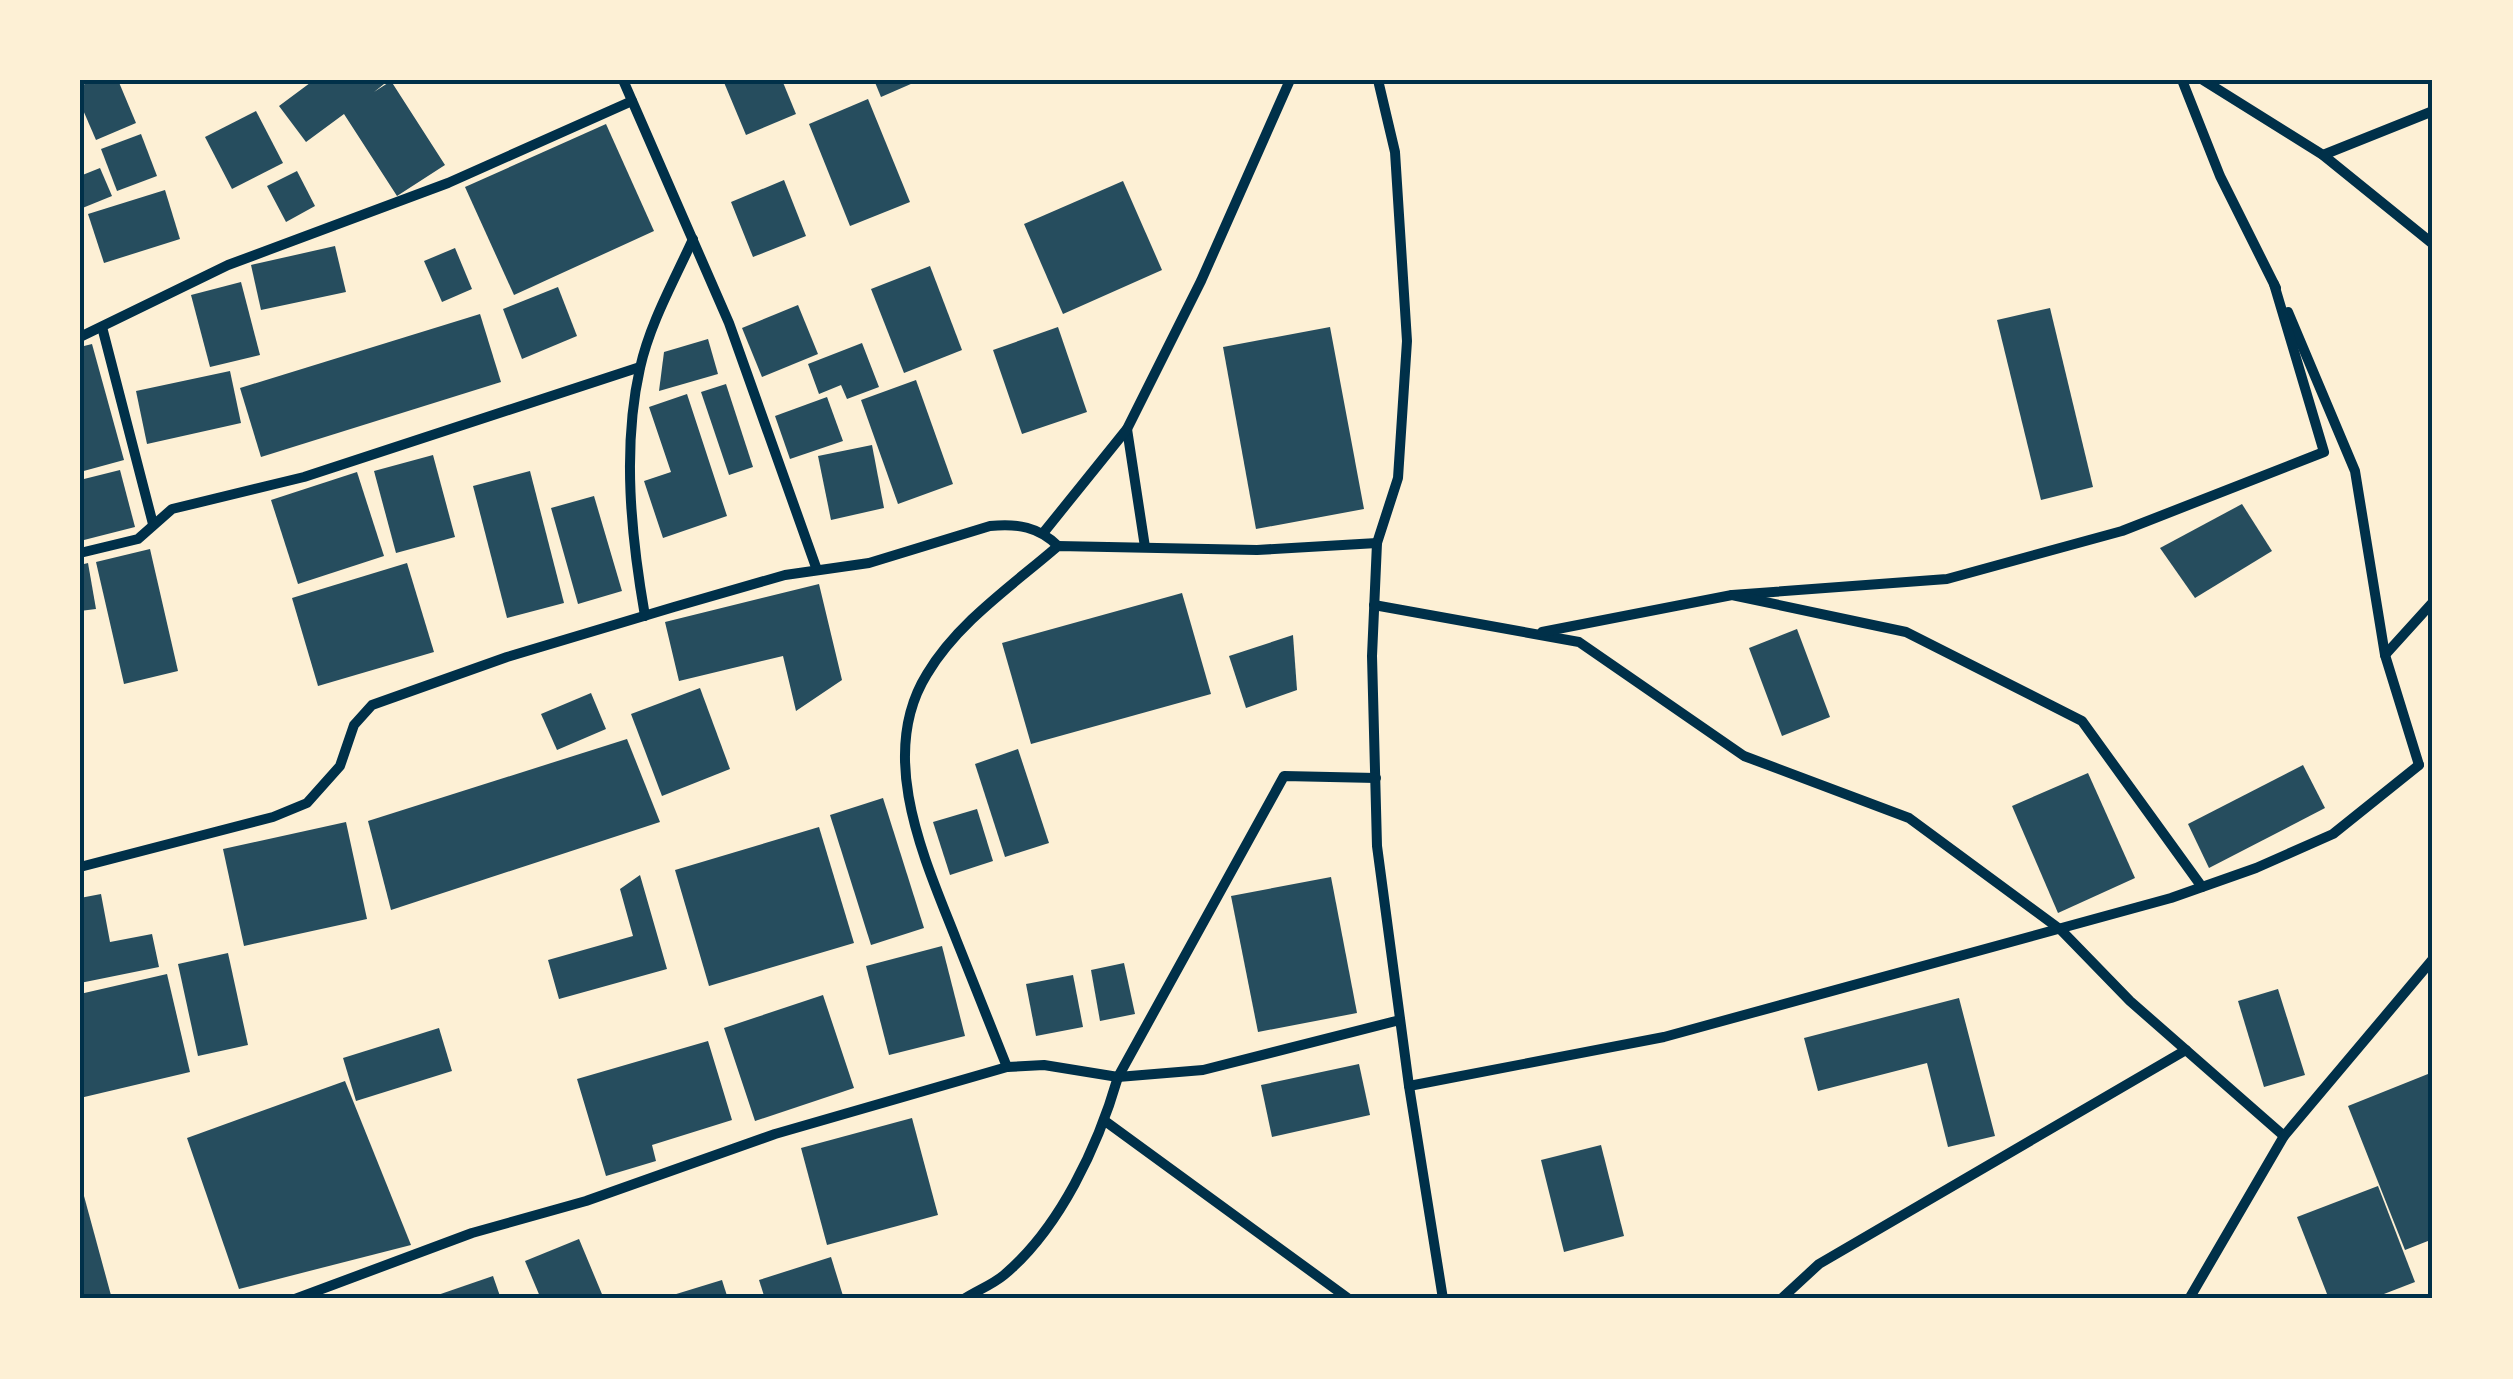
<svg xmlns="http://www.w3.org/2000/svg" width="2513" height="1379" font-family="Arial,sans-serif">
	<rect width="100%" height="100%" fill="#fdf0d5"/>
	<g fill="#264d5e">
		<path d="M95 80H118L136 123 96 140 80 103V86Z"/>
		<path d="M314 80H389L374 92 391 81 445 165 397 196 344 114 306 142 279 106Z"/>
		<path d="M723 80H782L796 114 746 135Z"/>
		<path d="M874 80H920L881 97Z"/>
		<path d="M868 99 910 202 850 226 809 124Z"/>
		<path d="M256 111 283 163 232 189 205 137Z"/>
		<path d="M606 124 654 231 514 295 465 187Z"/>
		<path d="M141 134 157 176 117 191 101 149Z"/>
		<path d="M100 168 112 196 80 209V176Z"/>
		<path d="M297 171 315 206 286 222 267 186Z"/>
		<path d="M784 180 806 236 753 257 731 202Z"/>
		<path d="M1123 181 1162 270 1063 314 1024 224Z"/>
		<path d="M165 190 180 239 104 263 88 214Z"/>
		<path d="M335 246 346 292 261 310 251 265Z"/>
		<path d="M455 248 472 289 442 302 424 261Z"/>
		<path d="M930 266 962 350 904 373 871 289Z"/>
		<path d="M241 282 260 355 210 367 191 295Z"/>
		<path d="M558 287 577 336 522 359 503 309Z"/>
		<path d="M798 305 818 354 762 377 742 328Z"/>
		<path d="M2050 308 2093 487 2041 500 1997 320Z"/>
		<path d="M480 314 501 382 261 457 240 388Z"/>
		<path d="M1058 327 1087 412 1022 434 993 350Z"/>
		<path d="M1330 327 1364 509 1256 529 1223 347Z"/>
		<path d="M708 339 718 374 659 391 664 352Z"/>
		<path d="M862 343 879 387 847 399 841 385 819 394 808 364Z"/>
		<path d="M92 344 124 460 80 472V347Z"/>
		<path d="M230 371 241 423 147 444 136 391Z"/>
		<path d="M916 380 953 484 898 504 861 400Z"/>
		<path d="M726 384 753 467 729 475 701 392Z"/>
		<path d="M687 394 727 516 663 538 644 481 671 472 649 407Z"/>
		<path d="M827 397 843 441 790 459 775 416Z"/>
		<path d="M872 445 884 508 831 520 818 456Z"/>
		<path d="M433 455 455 537 396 553 374 471Z"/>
		<path d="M120 470 135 527 80 541V480Z"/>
		<path d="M530 471 564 603 507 618 473 486Z"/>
		<path d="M357 472 384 556 298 584 271 500Z"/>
		<path d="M594 496 622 591 578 604 551 508Z"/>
		<path d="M2242 504 2272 551 2195 598 2160 548Z"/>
		<path d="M150 549 178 671 124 684 96 562Z"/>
		<path d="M88 563 96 609 80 611V565Z"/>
		<path d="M407 563 434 652 318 686 292 598Z"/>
		<path d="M819 584 842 680 796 711 783 656 679 681 665 622Z"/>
		<path d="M1182 593 1211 694 1031 744 1002 643Z"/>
		<path d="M1797 629 1830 717 1782 736 1749 648Z"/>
		<path d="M1293 635 1297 690 1246 708 1229 656Z"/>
		<path d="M700 688 730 769 662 796 631 714Z"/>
		<path d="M591 693 606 729 557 750 541 714Z"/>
		<path d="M627 739 660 822 391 910 368 821Z"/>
		<path d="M1018 749 1049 843 1005 857 975 764Z"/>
		<path d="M2303 765 2325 808 2209 868 2188 824Z"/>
		<path d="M2088 773 2135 878 2058 913 2012 806Z"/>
		<path d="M883 798 924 928 871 945 830 815Z"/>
		<path d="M977 809 993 861 950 875 933 822Z"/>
		<path d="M346 822 367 919 244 946 223 849Z"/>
		<path d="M819 827 854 943 709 986 675 870Z"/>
		<path d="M640 875 667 969 559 999 548 960 633 936 620 889Z"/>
		<path d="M1331 877 1357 1013 1258 1032 1231 896Z"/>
		<path d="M101 894 110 942 152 934 159 967 80 983V898Z"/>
		<path d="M942 946 965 1036 889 1055 866 966Z"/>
		<path d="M228 953 248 1045 198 1056 178 964Z"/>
		<path d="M1124 963 1135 1014 1100 1021 1091 970Z"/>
		<path d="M167 974 190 1072 80 1098V994Z"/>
		<path d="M1073 975 1083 1027 1036 1036 1026 984Z"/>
		<path d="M2278 989 2305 1075 2264 1087 2238 1001Z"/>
		<path d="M823 995 854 1088 755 1121 724 1028Z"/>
		<path d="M1959 998 1995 1136 1948 1147 1927 1063 1818 1091 1804 1038Z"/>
		<path d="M439 1028 452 1071 356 1101 343 1058Z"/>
		<path d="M708 1041 732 1120 652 1145 656 1161 606 1176 577 1079Z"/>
		<path d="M1359 1064 1370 1115 1272 1137 1261 1085Z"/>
		<path d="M2433 1072V1239L2405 1250 2348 1106Z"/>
		<path d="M345 1081 411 1245 239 1289 187 1138Z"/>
		<path d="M912 1118 938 1215 827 1245 801 1148Z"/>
		<path d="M1601 1145 1624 1236 1564 1252 1541 1160Z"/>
		<path d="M80 1185H81L112 1299H80Z"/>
		<path d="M2378 1186 2415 1282 2371 1299H2329L2297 1217Z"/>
		<path d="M579 1239 604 1299H541L525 1261Z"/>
		<path d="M831 1257 844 1299H765L759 1280Z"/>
		<path d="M493 1276 501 1299H429V1298Z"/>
		<path d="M722 1280 728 1299H674L673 1295Z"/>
	</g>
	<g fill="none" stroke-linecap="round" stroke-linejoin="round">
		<g stroke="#003049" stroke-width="10">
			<path d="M623 80 729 323 817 570"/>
			<path d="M1378 80 1395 152 1407 341 1398 478 1377 543 1372 656 1377 846 1409 1086 1443 1299"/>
			<path d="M2182 80 2220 176 2276 288"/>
			<path d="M2203 80 2323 155 2433 244"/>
			<path d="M2323 155 2433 111"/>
			<path d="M2288 312 2355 471 2385 655 2419 765"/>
			<path d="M102 327 153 524"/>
			<path d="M80 337 228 265 448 183 632 101"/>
			<path d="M1127 429 1145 547"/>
			<path d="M1044 532 1127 429 1201 281 1290 80"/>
			<path d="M80 553 138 539 172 509 304 477 640 367"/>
			<path d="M1732 595 1947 579 2122 531 2324 452 2274 284"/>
			<path d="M1374 605 1579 642 1744 756 1909 818 2061 930 2130 1001 2284 1136"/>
			<path d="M645 616C631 536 622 448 640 368 650 323 674 281 693 239"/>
			<path d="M1542 632 1732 595 1906 632 2082 721 2202 887"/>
			<path d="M2385 655 2433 602"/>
			<path d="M80 867 273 817 307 803 340 766 354 725 372 705 507 657 674 607 785 575 869 563 990 526C1017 523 1039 527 1058 546"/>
			<path d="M1007 1067C990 1024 973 982 956 939 925 860 876 756 927 674 958 622 1013 585 1058 546L1257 550 1377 543"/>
			<path d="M1409 1086 1664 1037 2171 898 2256 868 2333 834 2419 765"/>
			<path d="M1105 1121 1349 1299"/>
			<path d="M295 1299 472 1233 586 1201 775 1134 1007 1067 1044 1065 1118 1077 1203 1070 1400 1020"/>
			<path d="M964 1299C976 1291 992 1285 1004 1275 1060 1228 1098 1146 1118 1077L1284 776 1376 778"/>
			<path d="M1781 1299 1819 1264 2186 1050"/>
			<path d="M2189 1299 2284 1136 2433 959"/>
		</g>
	</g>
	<rect width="2513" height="1379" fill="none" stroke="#fdf0d5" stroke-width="165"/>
	<rect x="82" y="82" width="2348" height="1214" fill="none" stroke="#003049" stroke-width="4"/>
</svg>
